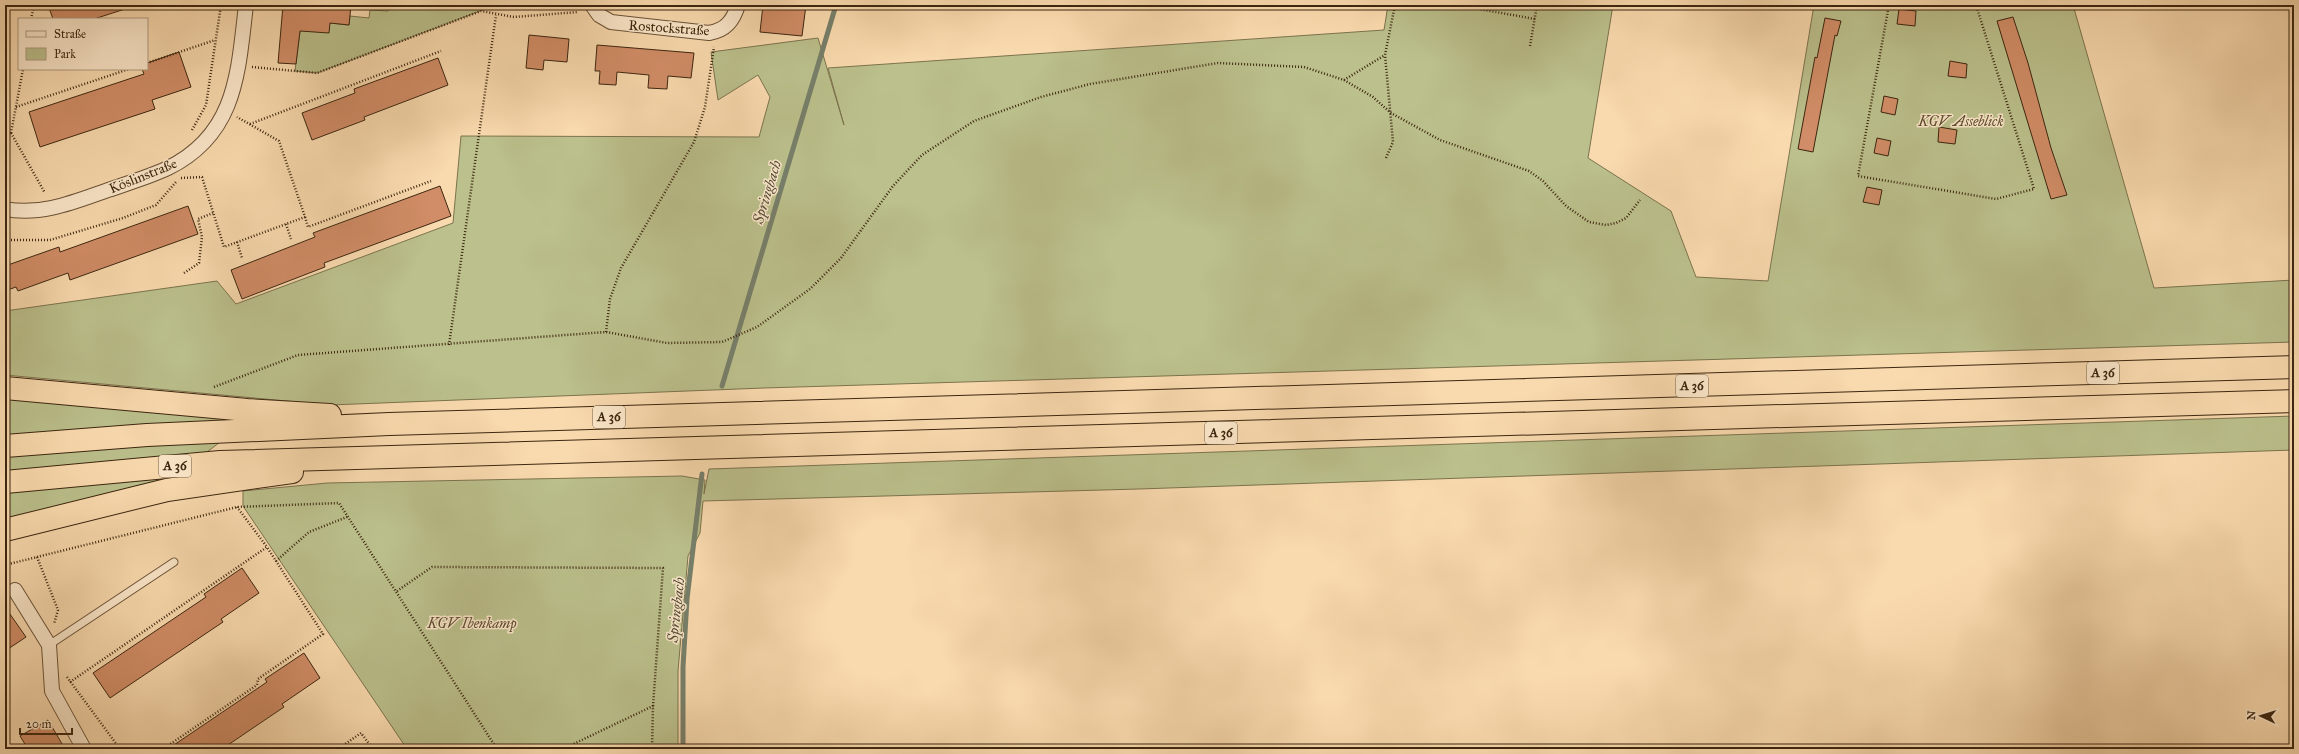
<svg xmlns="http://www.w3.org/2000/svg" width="2299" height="754" font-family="'IM FELL Great Primer',serif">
	<rect width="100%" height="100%" fill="#f9daae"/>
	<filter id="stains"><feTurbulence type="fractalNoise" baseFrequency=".005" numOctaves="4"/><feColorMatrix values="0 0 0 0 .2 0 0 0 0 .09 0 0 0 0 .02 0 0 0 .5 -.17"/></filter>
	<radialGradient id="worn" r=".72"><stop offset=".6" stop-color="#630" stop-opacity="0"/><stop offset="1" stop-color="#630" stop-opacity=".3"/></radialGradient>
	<g fill="#bbc08c" stroke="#7c734e">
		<path d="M389 5H496L317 73 295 71 300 31 330 23 349 25 350 16 369 18 370 10 388 11Z"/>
		<path d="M1388 5H1613L1588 158 1671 211 1696 277 1768 281 1814 5H2073L2154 288 2294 280V342L764 388 330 405 5 375V311L217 281 236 304 453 223 461 136 759 137 770 97 758 75 718 100 711 52 818 38 844 125 828 68 1384 30Z"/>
		<path d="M5 398 251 418 171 480 5 521Z"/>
		<path d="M2294 416V450L1139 489 703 501 700 533 688 556 678 671V749H407L243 506V491L327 483 682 476 705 480 704 494 709 469Z"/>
	</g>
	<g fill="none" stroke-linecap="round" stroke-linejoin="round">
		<g stroke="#777f6a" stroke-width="5">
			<path d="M722 386 836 5"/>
			<path d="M683 749V667L687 599 702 474"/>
		</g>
	</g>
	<g fill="#d18d67" stroke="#3c2610">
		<path d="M48 5H127L128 8 94 19H53Z"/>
		<path d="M283 5H351L349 25 330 23 329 33 300 31 296 64 278 63Z"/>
		<path d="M763 5H806L802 36 760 32Z"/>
		<path d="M1899 9 1916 11 1915 26 1897 24Z"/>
		<path d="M2013 17 2028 63 2051 148 2067 195 2051 199 1997 21Z"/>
		<path d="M1825 18 1841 21 1837 36 1835 35 1813 152 1798 149 1815 57 1817 58Z"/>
		<path d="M529 35 569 39 567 62 544 60 543 70 526 68Z"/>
		<path d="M597 45 694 53 691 78 668 76 667 89 648 88 649 75 617 72 616 85 599 84 600 71H595Z"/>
		<path d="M179 52 191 87 152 100 155 109 40 147 29 112 144 74 142 69H147V63Z"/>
		<path d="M438 58 448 85 364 117 365 120 312 140 302 113 355 93 354 89Z"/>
		<path d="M1950 61 1967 64 1966 78 1948 76Z"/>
		<path d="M1884 96 1898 99 1895 115 1881 112Z"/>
		<path d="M1939 127 1957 130 1955 144 1938 142Z"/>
		<path d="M1877 138 1891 141 1888 156 1874 153Z"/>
		<path d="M440 186 451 216 324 263 325 267 242 299 231 270 315 237 313 233Z"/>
		<path d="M1867 187 1882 190 1879 205 1863 202Z"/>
		<path d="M188 206 198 234 70 280 68 273 18 291 16 287 5 291V266L59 247 60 252Z"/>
		<path d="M242 568 259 593 221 619 223 622 110 698 93 673 206 597 204 594Z"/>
		<path d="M5 607 26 637 5 651Z"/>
		<path d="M304 653 320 678 282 704 284 707 222 749H168L267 682 265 679Z"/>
		<path d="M48 720 65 749H28L20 736Z"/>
	</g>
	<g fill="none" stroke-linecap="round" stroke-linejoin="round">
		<g stroke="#6b5338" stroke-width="9">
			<path id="service" d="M49 645 174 562"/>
		</g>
		<g stroke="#6b5338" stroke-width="16">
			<g id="minor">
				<path d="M592 5 599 15 611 22 709 33C726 30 733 21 738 5"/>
				<path d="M5 209C41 216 74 202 108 190 128 183 149 177 168 168 237 134 238 72 246 5"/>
				<path d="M15 590 49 645 52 691 84 749"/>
			</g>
		</g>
		<g stroke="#3c2610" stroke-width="24">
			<g id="motorway">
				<path d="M5 388 247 410 330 415"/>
				<path d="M5 446 147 435 389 424 2294 367"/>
				<path d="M5 482 220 462 2294 401"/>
				<path d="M5 530 167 490 292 472"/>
			</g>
		</g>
		<g stroke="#3c2610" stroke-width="2.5" stroke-dasharray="1 2" stroke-linecap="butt">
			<path d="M1457 5 1535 19"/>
			<path d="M1889 5 1858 176 1996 199 2034 189 1976 5"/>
			<path d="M31 19 34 5"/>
			<path d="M1530 46 1537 5"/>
			<path d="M147 63 215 40"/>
			<path d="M252 67 317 73 481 11 514 17 578 12"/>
			<path d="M1344 80 1385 55"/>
			<path d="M16 107 129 69"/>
			<path d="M250 124 441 51"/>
			<path d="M192 130 206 105 221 5"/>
			<path d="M5 132 11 133 23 69"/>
			<path d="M11 133 45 193"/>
			<path d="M1386 158 1393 142 1385 55 1395 5"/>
			<path d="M181 178 202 177 224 247 305 217 279 141 237 117"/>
			<path d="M305 217 308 227 431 181"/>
			<path d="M286 224 291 239"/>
			<path d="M5 240H50L123 218 156 205 176 182"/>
			<path d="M237 242 242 258"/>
			<path d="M184 273 199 263 202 237 198 219 213 213"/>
			<path d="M606 332 610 299 621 268 694 142 705 107 714 47"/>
			<path d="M449 345 496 15"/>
			<path d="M214 387 298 355 606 332 667 343 722 342 757 327 810 289 841 258 893 186 922 155 974 121 1041 97 1090 84 1218 63 1304 67 1344 80 1373 97 1391 113 1440 140 1529 171 1543 181 1566 206 1589 222 1606 225 1616 223 1626 218 1640 200"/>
			<path d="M37 557 58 610 54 624"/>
			<path d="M276 561 309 532 347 517"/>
			<path d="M5 565 237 507 339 503 497 749"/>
			<path d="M5 568 9 576"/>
			<path d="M397 591 432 567 663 568 653 706"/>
			<path d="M67 677 120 749"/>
			<path d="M70 682 267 547 237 507"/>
			<path d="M163 749 257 685 258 679 323 634 267 547"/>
			<path d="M338 749 361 733 373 749"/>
			<path d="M563 749 653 706 652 749"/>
		</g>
		<use href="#service" stroke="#fbe7ca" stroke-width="7"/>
		<use href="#minor" stroke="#fbe7ca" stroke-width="14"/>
		<use href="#motorway" stroke="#f9daae" stroke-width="22"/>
	</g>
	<g text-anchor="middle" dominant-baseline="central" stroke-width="3" stroke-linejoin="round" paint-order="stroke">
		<g fill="#fbe7ca" stroke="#756048" stroke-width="1">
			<rect x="2087" y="362" width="32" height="22" rx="3"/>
			<rect x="1676" y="375" width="32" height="22" rx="3"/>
			<rect x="593" y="406" width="32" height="22" rx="3"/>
			<rect x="1205" y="422" width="32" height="22" rx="3"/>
			<rect x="159" y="455" width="32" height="22" rx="3"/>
		</g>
		<g font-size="13" font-weight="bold" fill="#3c2610">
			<text x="2103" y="373">A 36</text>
			<text x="1692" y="386">A 36</text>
			<text x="609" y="417">A 36</text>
			<text x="1221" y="433">A 36</text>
			<text x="175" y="466">A 36</text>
		</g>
		<g font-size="14" fill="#3c2610" stroke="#fbe7ca">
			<text transform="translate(669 28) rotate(4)">Rostockstraße</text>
			<text transform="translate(143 176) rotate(-22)">Köslinstraße</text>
		</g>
		<g font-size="14" font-style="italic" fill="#5c4c2f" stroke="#fbe7ca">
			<text x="1961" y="121">KGV Asseblick</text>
			<text x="472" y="623">KGV Ibenkamp</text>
		</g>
		<g font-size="15" font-style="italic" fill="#544b36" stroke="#fbe7ca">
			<text transform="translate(767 192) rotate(-73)">Springbach</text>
			<text transform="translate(676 610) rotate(-84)">Springbach</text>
		</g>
	</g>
	<rect width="2299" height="754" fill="none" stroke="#f9daae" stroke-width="20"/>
	<rect x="6" y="6" width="2287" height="742" fill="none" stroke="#3c2610" stroke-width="2"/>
	<rect x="10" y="10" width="2279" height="734" fill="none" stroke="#3c2610"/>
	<rect x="18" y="18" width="130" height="52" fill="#fbe7ca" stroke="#af9a80"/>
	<rect x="26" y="31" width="20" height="6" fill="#fbe7ca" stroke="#af9a80"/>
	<text x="54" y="38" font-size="12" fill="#3c2610">Straße</text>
	<rect x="26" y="48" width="20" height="12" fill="#bbc08c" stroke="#af9a80"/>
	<text x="54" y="58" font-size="12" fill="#3c2610">Park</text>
	<g transform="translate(2261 716) rotate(274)" stroke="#fbe7ca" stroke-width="3" paint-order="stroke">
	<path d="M0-3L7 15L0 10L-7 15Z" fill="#3c2610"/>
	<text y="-6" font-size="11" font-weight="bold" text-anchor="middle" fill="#3c2610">N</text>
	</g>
	<path d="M20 728v6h52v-6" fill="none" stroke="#3c2610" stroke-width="2"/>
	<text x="26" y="728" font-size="12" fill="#3c2610" stroke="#fbe7ca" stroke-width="3" paint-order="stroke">20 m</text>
	<rect width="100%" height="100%" filter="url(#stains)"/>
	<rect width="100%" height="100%" fill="url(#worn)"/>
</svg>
